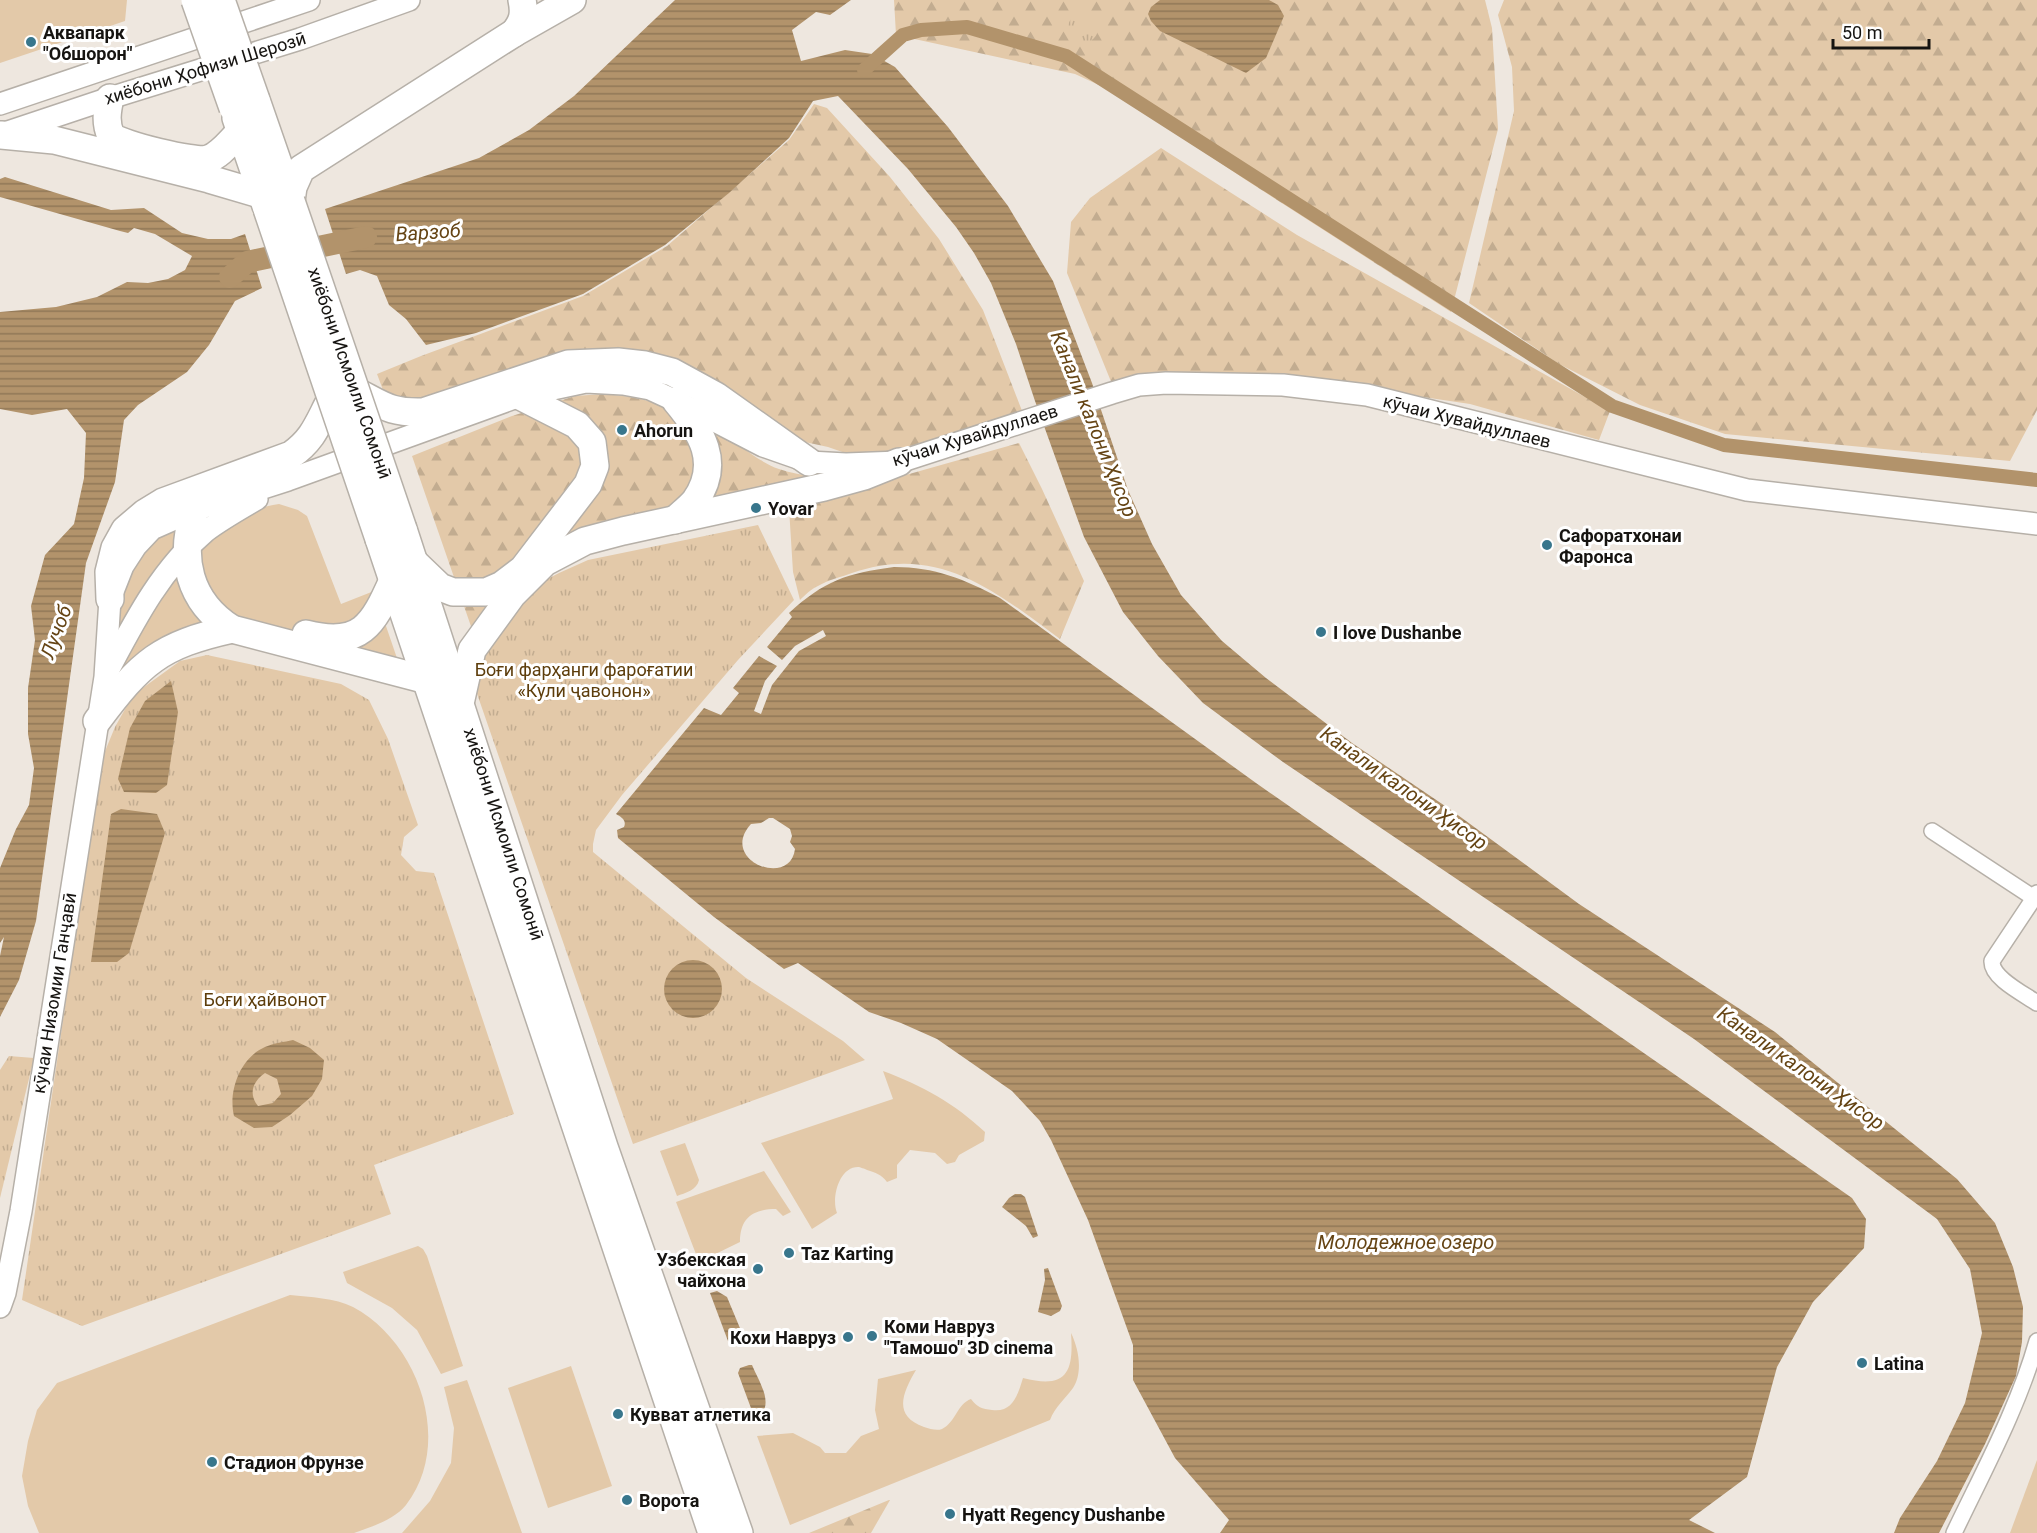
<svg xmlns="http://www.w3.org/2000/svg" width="2037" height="1533" font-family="Roboto,sans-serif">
	<defs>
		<pattern id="forest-firs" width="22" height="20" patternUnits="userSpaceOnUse" patternTransform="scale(1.5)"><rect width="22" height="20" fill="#e3c9a9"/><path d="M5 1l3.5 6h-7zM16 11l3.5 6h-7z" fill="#c2ac90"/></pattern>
		<pattern id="park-tufts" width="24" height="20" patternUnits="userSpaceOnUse" patternTransform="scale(1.5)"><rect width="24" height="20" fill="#e3c9a9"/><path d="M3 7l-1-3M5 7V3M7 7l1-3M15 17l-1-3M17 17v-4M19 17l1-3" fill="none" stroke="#c2ac90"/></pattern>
		<pattern id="water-rules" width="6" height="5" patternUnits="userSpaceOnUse" patternTransform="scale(1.5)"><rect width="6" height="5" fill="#b2936b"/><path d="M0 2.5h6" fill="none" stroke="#907757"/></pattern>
	</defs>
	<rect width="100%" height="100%" fill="#eee7df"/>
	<g fill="#e3c9a9">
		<path d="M0 0H127L125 21 0 63Z"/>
		<path d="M279 504 298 510 307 516 341 604 374 591 400 667 234 619 205 595 199 547C223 529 247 508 279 504Z"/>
		<path d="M184 522 177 548 123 629 114 630 120 590 144 543Z"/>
		<path d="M183 562 210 620 112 696C127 642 153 608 183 562Z"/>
		<path d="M883 1071C923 1086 954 1103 985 1132L984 1141 959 1155 955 1162 947 1164 935 1153 910 1150 897 1165V1178L887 1182C881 1174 876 1173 867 1170 865 1169 860 1167 858 1167 839 1167 831 1198 837 1213L812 1229 761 1143 893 1099Z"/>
		<path d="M685 1143 699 1180C697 1190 685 1193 677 1196L660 1151Z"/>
		<path d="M764 1171 791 1212 783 1216 776 1209C753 1209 740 1218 740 1242L699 1262 676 1202Z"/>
		<path d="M418 1246 423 1249 427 1256 463 1366 441 1374 417 1330 392 1308 347 1283 343 1272Z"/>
		<path d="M290 1295C310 1297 335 1298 353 1307 419 1342 454 1443 406 1505 394 1520 371 1527 354 1533H39L28 1506 22 1476 28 1441 37 1410 57 1383Z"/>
		<path d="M1071 1333C1079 1349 1083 1373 1073 1388 1065 1399 1055 1407 1050 1420L790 1525 757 1436 793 1433 820 1447 825 1453H846L861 1436 879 1429 875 1410 878 1379 916 1370C903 1392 892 1416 924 1427 930 1429 937 1431 942 1429 956 1422 957 1404 971 1399 977 1407 982 1409 992 1410 1013 1413 1018 1394 1023 1378 1066 1389 1074 1373 1071 1333Z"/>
		<path d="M571 1366 612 1486 548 1508 508 1388Z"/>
		<path d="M467 1380 522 1533H402L430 1501 451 1463 454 1428 444 1387Z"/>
		<path d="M2037 1460V1533H2010Z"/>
	</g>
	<g fill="url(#forest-firs)">
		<path d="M894 0H1485L1492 28 1498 129 1451 312 1246 180 1114 92 1075 74 896 35Z"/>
		<path d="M1504 0H2037V410L2010 461 1725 434 1640 405 1559 364 1469 303 1514 111 1512 67 1498 15Z"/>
		<path d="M814 104 827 108 890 177 939 239 983 310 1024 416 879 460 851 455 828 447 791 439 672 371 423 410 389 406 377 374 421 356 583 296 667 246 789 140Z"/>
		<path d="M1161 148 1297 235 1610 411 1599 440 1470 404 1356 387 1114 389 1067 273 1071 222 1090 198Z"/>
		<path d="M603 394C648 397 678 408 717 430 738 442 756 461 779 469 791 473 803 475 815 477L581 539 474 635 412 456 512 416 575 396Z"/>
		<path d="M1019 443 1042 489 1084 581 1060 639C995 591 938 543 852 573 841 577 828 580 818 586 811 589 805 595 800 600L793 572 789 508Z"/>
		<path d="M890 1500 871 1533H809L889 1500Z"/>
	</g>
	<g fill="url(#park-tufts)">
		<circle cx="1083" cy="28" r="15"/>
		<path d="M758 525 794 600 738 660 622 795 596 830 593 844V852L746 978 843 1041 865 1060 633 1144 465 659 536 585 559 573 588 560Z"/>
		<path d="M207 655 341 684 369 700 388 739 418 825 404 837 401 855 416 871 434 873 514 1114 374 1165 391 1214 82 1326 22 1300 101 761 115 727 133 695 180 661Z"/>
		<path d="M9 1056 34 1058 0 1198V1070Z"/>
	</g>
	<g fill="url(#water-rules)" fill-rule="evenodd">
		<path d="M675 0H851L830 15 816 12 792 30 801 61 845 50 872 54 895 67 948 127 1008 206 1053 281 1092 383 1128 490 1152 544 1181 595 1222 641 1266 678 1352 743 1451 810 1579 904 1775 1032 1957 1179 1995 1223 2013 1267 2023 1307 2022 1342 2016 1376 1985 1444 1939 1533H1894L1900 1518 1937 1461 1965 1403 1982 1333 1970 1269 1937 1219 1694 1039 1283 762 1203 703 1158 656 1123 612 1084 537 1035 401 1016 344 991 283 974 253 956 227 908 169 838 96 813 101 789 138 729 193 665 245 583 294 476 333 426 345 406 319 389 305 377 276 360 270 346 274 325 209 479 158 529 130 574 96Z"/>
		<path d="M1160 0H1269L1278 5 1284 16 1266 58 1246 73 1160 31 1151 21 1148 14 1151 7Z"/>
		<path d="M5 177 111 210 144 208 182 233 208 239H231L245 234 262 288 235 301 209 345 187 372 138 405 124 420 115 482 86 563 36 921 19 980 0 1017V956L4 937 0 943V868L16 829 29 805 34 768 28 734V688L35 640 31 606 45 555 74 524 84 478 86 433 67 409 32 415 0 409V312L56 307 97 297 127 282 148 283 168 279 185 270 192 256 155 234 134 228 128 233 120 231 0 197V179Z"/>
		<path d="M894 567C935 567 964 579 1000 598L1256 783 1852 1198 1866 1219 1864 1248 1813 1302 1777 1367 1747 1477 1689 1520 1715 1533H1220L1229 1520 1175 1458 1133 1380V1345L1088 1220 1051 1140 1040 1121 1012 1091 937 1039 901 1023 869 1012 798 963 784 969 714 917 618 838 617 830 624 827C627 820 621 817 616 814L704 708 721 715 739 693 733 688 759 656 777 666 765 681 754 711 761 714 772 685 799 651 826 636 823 630 795 646 782 660 767 647 792 617 789 613C824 581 847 573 894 567ZM769 818H773L790 829 792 836 790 842 795 849C790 889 718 860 751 824L761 823Z"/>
		<path d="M171 681 178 712 167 785 156 793 124 792 118 779 130 728 145 701Z"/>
		<path d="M121 809 157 814 165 833 129 953 117 962H91L111 814Z"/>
		<circle cx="693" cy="989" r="29"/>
		<path d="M293 1040 310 1048 324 1060 322 1079 312 1096 290 1115 272 1127 254 1128 234 1116C228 1091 240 1058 265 1047 274 1043 284 1042 293 1040ZM265 1073 277 1079 281 1094 273 1103 258 1106C248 1094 253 1081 265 1073Z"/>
		<path d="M1015 1194H1021L1025 1197 1038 1236 1033 1238 1026 1226 1002 1207 1009 1198Z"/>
		<path d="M1048 1268 1062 1306 1060 1311 1051 1316 1038 1312 1045 1280 1044 1269Z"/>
		<path d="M717 1291 727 1297 742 1333 741 1339 732 1343 728 1341 710 1293Z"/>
		<path d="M749 1365H752C759 1382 777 1407 755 1419L738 1373 740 1368Z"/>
	</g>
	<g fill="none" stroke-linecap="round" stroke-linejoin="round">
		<path stroke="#b2936b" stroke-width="14" d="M864 70 903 35 921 30 967 27 1066 56 1612 406 1724 445 2037 480"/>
		<path stroke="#b2936b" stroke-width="22" d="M230 277 247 262 366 237"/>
		<g stroke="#b6b0a8" stroke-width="18">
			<g id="street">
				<path d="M1932 831 2034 898 2037 893"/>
				<path d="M2034 898 1992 961C1991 978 2024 994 2037 1003"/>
				<path d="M1954 1533C1984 1470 2018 1408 2037 1341"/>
			</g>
		</g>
		<g stroke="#b6b0a8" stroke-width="24">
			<g id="secondary">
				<path d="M0 104 309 0"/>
				<path d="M5 133 110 98 300 39 409 0"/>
				<path d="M108 671C135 620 161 569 206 531 222 519 240 509 257 499"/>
				<path d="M0 1307 5 1293 21 1211 105 677 110 599 123 566 136 546 152 529 195 510 288 480 520 396 586 382 623 384 650 389 676 401 763 446 809 462 846 464 899 462 1112 393 1139 385 1166 383 1283 385 1367 395 1747 490 2037 524"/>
			</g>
		</g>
		<g stroke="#b6b0a8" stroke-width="30">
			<g id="highway">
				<path d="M514 33C523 22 525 14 522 0"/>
				<path d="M110 98C107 111 105 123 111 136 122 145 195 163 208 159 221 155 231 140 241 131"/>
				<path d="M256 100 291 201"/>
				<path d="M236 118 266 206"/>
				<path d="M1 135 54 140 209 179 263 195"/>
				<path d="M291 201 293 187 301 169 514 33 572 0"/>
				<path d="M357 392C384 406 391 413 423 412L568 364 618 362 645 365 672 372 716 396 809 462"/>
				<path d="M195 510C178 557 189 602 232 629L427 680"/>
				<path d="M675 520C681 514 689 508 695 501 722 463 701 431 676 401"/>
				<path d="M403 529 604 1147 739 1533"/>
				<path d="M379 539 712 1533"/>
				<path d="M416 564 440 587 453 592H486L502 585 523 569 588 484 595 466 592 442 577 425 520 396"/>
				<path d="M110 599 109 572 115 548 125 530 145 513 163 502 291 455C314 439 318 423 331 399"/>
				<path d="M306 634C361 648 373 625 393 580"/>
				<path d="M461 699 472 650 512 595 545 562 585 541 623 531 824 487 864 476 899 462"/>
				<path d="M97 721C141 662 160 645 232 629"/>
			</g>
		</g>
		<use href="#street" stroke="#fff" stroke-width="15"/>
		<use href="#secondary" stroke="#fff" stroke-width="21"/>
		<use href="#highway" stroke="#fff" stroke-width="27"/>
		<g stroke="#b6b0a8" stroke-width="30" stroke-linecap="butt">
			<g id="highway-bridge">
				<path d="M195 0 233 108"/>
				<path d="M221 0 256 100"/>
				<path d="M291 201 403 529"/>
				<path d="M267 209 379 539"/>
			</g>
		</g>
		<use href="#highway-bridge" stroke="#fff" stroke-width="27"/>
	</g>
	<g fill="#38768c" stroke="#fff" stroke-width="2">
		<circle cx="31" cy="42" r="6"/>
		<circle cx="622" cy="430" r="6"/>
		<circle cx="756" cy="508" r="6"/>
		<circle cx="1547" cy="545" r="6"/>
		<circle cx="1321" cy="632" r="6"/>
		<circle cx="789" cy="1253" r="6"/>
		<circle cx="758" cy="1269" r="6"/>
		<circle cx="872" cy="1336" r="6"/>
		<circle cx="848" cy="1337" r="6"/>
		<circle cx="1862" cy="1363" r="6"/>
		<circle cx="618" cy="1414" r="6"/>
		<circle cx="212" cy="1462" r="6"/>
		<circle cx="627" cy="1500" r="6"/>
		<circle cx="950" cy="1514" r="6"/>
	</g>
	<g text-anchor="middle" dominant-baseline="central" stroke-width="6" stroke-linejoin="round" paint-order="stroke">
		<g font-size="18" font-weight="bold" fill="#161411" stroke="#fff" text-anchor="start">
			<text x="43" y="32">Аквапарк<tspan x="43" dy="21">"Обшорон"</tspan></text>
			<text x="634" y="430">Ahorun</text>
			<text x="768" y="508">Yovar</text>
			<text x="1559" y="535">Сафоратхонаи<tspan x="1559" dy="21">Фаронса</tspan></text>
			<text x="1333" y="632">I love Dushanbe</text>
			<text x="801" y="1253">Taz Karting</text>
			<text x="746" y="1259" text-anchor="end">Узбекская<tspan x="746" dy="21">чайхона</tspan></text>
			<text x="884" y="1326">Коми Навруз<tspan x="884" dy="21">"Тамошо" 3D cinema</tspan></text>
			<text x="836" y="1337" text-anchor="end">Кохи Навруз</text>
			<text x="1874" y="1363">Latina</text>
			<text x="630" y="1414">Кувват атлетика</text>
			<text x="224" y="1462">Стадион Фрунзе</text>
			<text x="639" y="1500">Ворота</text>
			<text x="962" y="1514">Hyatt Regency Dushanbe</text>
		</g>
		<g font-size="18" fill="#161411" stroke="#fff">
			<text transform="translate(205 68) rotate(-17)">хиёбони Ҳофизи Шерозӣ</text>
			<text transform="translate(350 373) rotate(71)">хиёбони Исмоили Сомонӣ</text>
			<text transform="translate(1467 421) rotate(14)">кӯчаи Хувайдуллаев</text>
			<text transform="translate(975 435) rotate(-17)">кӯчаи Хувайдуллаев</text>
			<text transform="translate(504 834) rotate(72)">хиёбони Исмоили Сомонӣ</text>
			<text transform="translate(54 993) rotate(-81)">кӯчаи Низомии Ганҷавӣ</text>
		</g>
		<g font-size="18" fill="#5d3d0b" stroke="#fff">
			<text x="584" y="669">Боғи фарҳанги фароғатии<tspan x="584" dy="21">«Кули ҷавонон»</tspan></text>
			<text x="265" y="999">Боғи ҳайвонот</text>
		</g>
		<g font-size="20" font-style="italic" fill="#654414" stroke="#fff">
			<text transform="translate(428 232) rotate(-4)">Варзоб</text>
			<text transform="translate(1094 424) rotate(68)">Канали калони Ҳисор</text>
			<text transform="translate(56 632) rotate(-70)">Лучоб</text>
			<text transform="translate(1404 788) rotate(35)">Канали калони Ҳисор</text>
			<text transform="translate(1801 1068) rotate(35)">Канали калони Ҳисор</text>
			<text x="1406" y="1242">Молодежное озеро</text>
		</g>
	</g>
	<path d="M1833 39v9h96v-9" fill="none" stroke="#161411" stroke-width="3"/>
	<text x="1842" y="39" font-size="18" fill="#161411" stroke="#ffffff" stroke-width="4.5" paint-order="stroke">50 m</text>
</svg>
